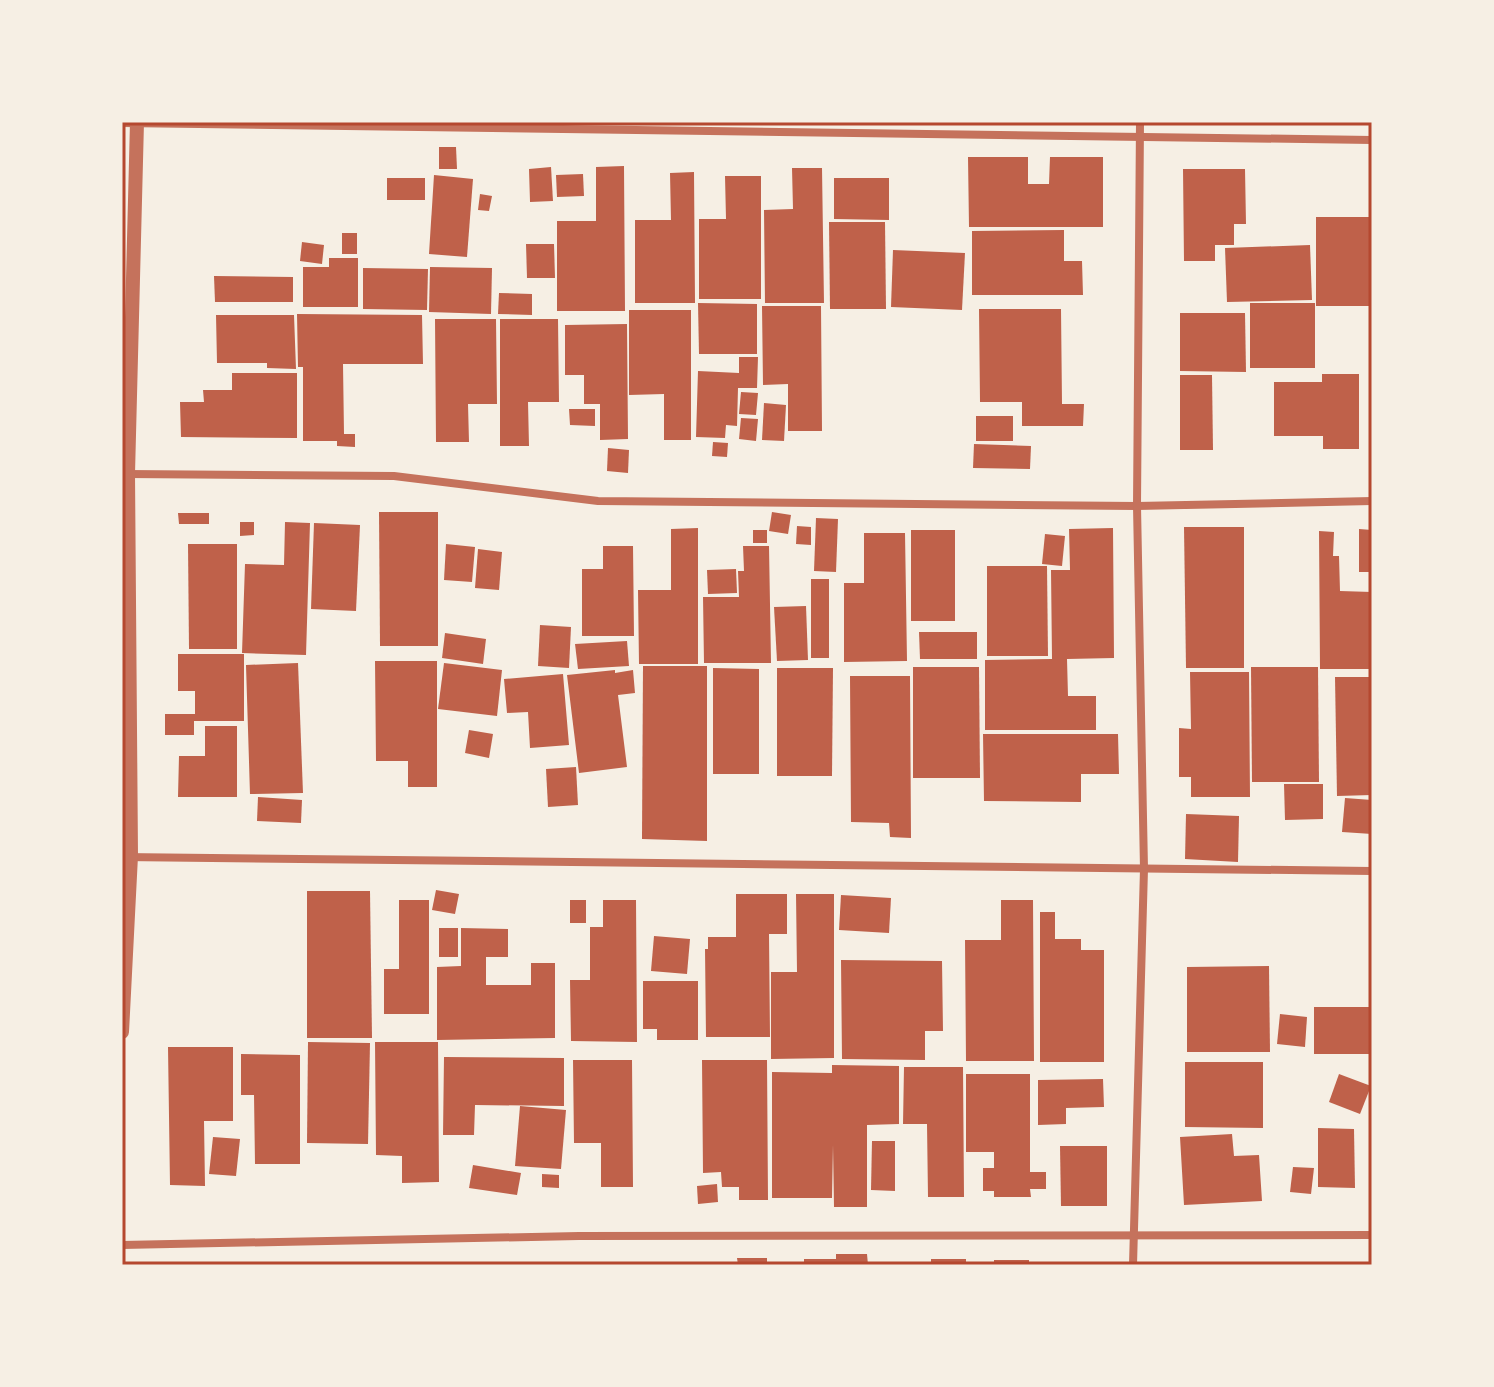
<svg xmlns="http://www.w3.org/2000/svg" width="1494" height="1387" font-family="'Exo 2',sans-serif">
	<rect width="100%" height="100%" fill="#f6efe4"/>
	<g fill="#bf614a">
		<path d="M439 147H456L457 169H439Z"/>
		<path d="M968 157H1028V184H1049L1050 157H1103V227H969Z"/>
		<path d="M624 166 625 311H557V221H596V167Z"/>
		<path d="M551 167 553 201 530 202 529 169Z"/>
		<path d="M792 168H822L824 303H765L764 210 793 209Z"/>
		<path d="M1183 169H1245L1246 224H1234V245H1215V261H1184Z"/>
		<path d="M694 172 695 303H635V220H671L670 173Z"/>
		<path d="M583 174 584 196 557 197 556 175Z"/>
		<path d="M434 175 473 179 467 257 429 254Z"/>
		<path d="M725 176H761V299H699V219H726Z"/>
		<rect x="387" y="178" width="38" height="22"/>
		<path d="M834 178H889V220L834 219Z"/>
		<path d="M480 194 492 196 489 211 478 210Z"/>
		<rect x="1316" y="217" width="56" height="89"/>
		<path d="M829 222H885L886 309H830Z"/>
		<path d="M1064 230V261H1082L1083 295H972V231Z"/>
		<rect x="342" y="233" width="15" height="21"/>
		<path d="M302 242 324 245 322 264 300 261Z"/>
		<path d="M526 244H554L555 278H527Z"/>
		<path d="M1310 245 1312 300 1227 302 1225 248Z"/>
		<path d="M893 250 965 253 962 310 891 307Z"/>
		<path d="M329 258H358V307H303V267H329Z"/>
		<path d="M430 267 492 268 491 314 429 312Z"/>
		<path d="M363 268 428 269 427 310 363 309Z"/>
		<path d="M214 276 293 277V302H215Z"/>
		<path d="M499 293 532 294V315L498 314Z"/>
		<path d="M698 303 757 304V354H699Z"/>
		<rect x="1250" y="303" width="65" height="65"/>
		<path d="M762 306H821L822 431H788V384L763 385Z"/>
		<path d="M979 309H1061L1062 404H1084L1083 426H1022V402H980Z"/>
		<path d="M629 310H691V440H664V394L629 395Z"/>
		<path d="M1180 313H1245L1246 372 1180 371Z"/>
		<path d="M297 314 422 315 423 364H343L344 434H355V447L337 446V441H303V367H298Z"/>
		<path d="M216 315H294L296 369 267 368V363H217Z"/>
		<path d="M435 319H496L497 404H468L469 442H436Z"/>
		<path d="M500 319H558L559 402H528L529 446H500Z"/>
		<path d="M627 324 628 439 600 440V404H584V375H565V325Z"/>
		<path d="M739 357H758L757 388H738L737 426 726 425 725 438 696 437 698 371 739 373Z"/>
		<path d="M232 373H297V438L181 437 180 402H204L203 390H232Z"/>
		<path d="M1322 374H1359V449H1323V436H1274V382H1322Z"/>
		<path d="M1180 375H1212L1213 450H1180Z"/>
		<path d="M741 392 758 393 756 415 739 414Z"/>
		<path d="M764 403 786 405 784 441 762 440Z"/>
		<path d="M569 409H595V426L570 425Z"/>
		<rect x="976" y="416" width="37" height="25"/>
		<path d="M741 418 758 419 756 441 739 439Z"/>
		<path d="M713 442 728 443 727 457 712 456Z"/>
		<path d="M974 444 1031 446 1030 469 973 468Z"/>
		<path d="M608 448 629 450 628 473 607 471Z"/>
		<path d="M379 512H438V646H380Z"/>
		<path d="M772 512 791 515 788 534 769 531Z"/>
		<path d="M178 513H209V524H179Z"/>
		<path d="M816 518 838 519 836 572 814 571Z"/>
		<path d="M240 522H254V535L240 536Z"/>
		<path d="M285 522 310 523 306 655 242 653 245 564 284 565Z"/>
		<path d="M314 523 360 525 356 611 311 609Z"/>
		<path d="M797 526 811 527V545L796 544Z"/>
		<path d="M1184 527H1244V668H1186Z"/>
		<path d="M698 528V664H639L638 590H671V529Z"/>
		<path d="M1113 528 1114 658 1067 659 1068 696H1096V730H985V660L1052 659 1051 570H1070L1069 529Z"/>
		<path d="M1359 529 1372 530V572H1359Z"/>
		<rect x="753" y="530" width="14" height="13"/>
		<rect x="911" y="530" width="44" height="91"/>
		<path d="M1319 531 1334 532 1333 556H1339L1340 591 1372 592V669H1320Z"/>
		<path d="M864 533H905L907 661 844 662V583H864Z"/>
		<path d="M1045 534 1065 536 1062 566 1042 564Z"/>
		<path d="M188 544H237V649H189Z"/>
		<path d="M446 544 475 547 472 582 444 580Z"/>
		<path d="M603 546H633L634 636H582V569H603Z"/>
		<path d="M743 546H769L771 663H704L703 597H739L738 571H744Z"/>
		<path d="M478 549 502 552 499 590 475 588Z"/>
		<path d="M987 566H1047L1048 656H987Z"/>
		<path d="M736 569 737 593 708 594 707 570Z"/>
		<rect x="811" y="579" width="18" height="79"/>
		<path d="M806 606 808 660 777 661 774 607Z"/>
		<path d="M540 625 571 627 569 668 538 666Z"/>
		<path d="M919 632H977V659H920Z"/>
		<path d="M445 633 486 639 483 664 442 658Z"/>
		<path d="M627 641 629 666 578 669 575 644Z"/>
		<path d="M178 654H244V721H194V735H165V714H195V691H178Z"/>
		<path d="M375 661H437V787H408V761H376Z"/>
		<path d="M298 663 303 793 250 794 246 665Z"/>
		<path d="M444 663 502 670 497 716 438 709Z"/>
		<path d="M643 666H707V841L642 839Z"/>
		<path d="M913 667H979L980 778H913Z"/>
		<path d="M1251 667H1318L1319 782H1252Z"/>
		<path d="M713 668 759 669V774H713Z"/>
		<path d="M777 668H833L832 776H777Z"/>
		<path d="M615 670V673L633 670 635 693 618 695 627 767 579 773 567 675Z"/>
		<path d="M1190 672H1249L1250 797H1191V777H1179V728L1191 729Z"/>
		<path d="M563 674 569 745 530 748 528 712 507 713 504 679Z"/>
		<path d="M850 676H910L911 838 890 837 889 823 851 822Z"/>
		<path d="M1335 677H1372V795L1337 796Z"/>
		<path d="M205 726H237V797H178L179 756H205Z"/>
		<path d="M469 730 493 734 489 758 465 753Z"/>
		<path d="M983 734H1118L1119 774H1081V802L984 801Z"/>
		<path d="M576 767 578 805 548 807 546 769Z"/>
		<path d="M1284 784H1323V819L1285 820Z"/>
		<path d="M258 797 302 800 301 823 257 821Z"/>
		<path d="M1345 798 1372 800V834L1342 832Z"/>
		<path d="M1186 814 1239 816 1238 862 1185 859Z"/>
		<path d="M436 890 459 894 455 914 432 910Z"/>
		<path d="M307 891H370L372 1038H307Z"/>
		<path d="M736 894H787V934H769L770 1037H706L705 949H708V937H736Z"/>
		<path d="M796 894H834V1058L771 1059V972H797Z"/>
		<path d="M841 895 891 898 889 933 839 930Z"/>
		<path d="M399 900H429V1014H384V969H399Z"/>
		<rect x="570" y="900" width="16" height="23"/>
		<path d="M603 900H636L637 1042 571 1041 570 980H590V927H603Z"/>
		<path d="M1001 900H1033L1034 1061H966L965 940H1001Z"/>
		<path d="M1040 912H1055V939H1081V950H1104V1062H1040Z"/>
		<rect x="439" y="928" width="19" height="29"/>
		<path d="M461 928 508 929V957H486V985H531V963H555V1038L437 1040V967L461 966Z"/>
		<path d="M654 936 690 939 687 974 651 971Z"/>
		<path d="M841 960 942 961 943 1031H925V1060L842 1059Z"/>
		<path d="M1269 966 1270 1052H1187V967Z"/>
		<path d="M643 981H698V1040H657V1029H643Z"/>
		<rect x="1314" y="1007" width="58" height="47"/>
		<path d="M1280 1014 1307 1017 1305 1047 1277 1044Z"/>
		<path d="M308 1042 370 1043 368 1144 307 1143Z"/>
		<path d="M375 1042H438L439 1182 402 1183V1156L376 1155Z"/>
		<path d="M168 1047H233V1121H204L205 1186 170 1185Z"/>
		<path d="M241 1054 300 1055V1164H255L254 1095H241Z"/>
		<path d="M444 1057 564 1058V1106L475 1105 474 1135H443Z"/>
		<path d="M573 1060H632L633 1187H601V1143H574Z"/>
		<path d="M702 1060H767L768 1200H739V1187H722L721 1172 703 1173Z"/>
		<path d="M1185 1062H1263V1128L1185 1127Z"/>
		<path d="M832 1065 899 1066V1124L867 1125V1207H834L833 1145 832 1198H772V1072L832 1073Z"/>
		<path d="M904 1067H963L964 1197H928L927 1124H903Z"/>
		<path d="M966 1074H1030V1172H1046V1189H1030L1031 1197H994V1191H983V1168H994V1152H966Z"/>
		<path d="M1339 1074 1371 1086 1360 1114 1329 1102Z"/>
		<path d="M1103 1079 1104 1107 1066 1108V1124L1038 1125V1080Z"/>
		<path d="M520 1106 566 1110 561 1169 515 1166Z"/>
		<path d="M1318 1128 1354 1129 1355 1188 1318 1187Z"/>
		<path d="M1232 1134 1234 1156 1259 1155 1262 1201 1184 1205 1180 1137Z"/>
		<path d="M213 1137 240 1139 236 1176 209 1174Z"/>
		<path d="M872 1141H895V1191L871 1190Z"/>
		<path d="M1060 1146H1107V1206H1061Z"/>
		<path d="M473 1165 521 1173 517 1195 469 1188Z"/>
		<path d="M1293 1167 1314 1168 1311 1194 1290 1192Z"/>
		<path d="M542 1174 559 1175V1188L542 1187Z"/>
		<path d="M717 1184 718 1202 698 1204 697 1186Z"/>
		<path d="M836 1254H867L868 1265H804V1259H836Z"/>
		<path d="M737 1258H767V1265H738Z"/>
		<rect x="931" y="1259" width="35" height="6"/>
		<rect x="994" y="1260" width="35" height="5"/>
	</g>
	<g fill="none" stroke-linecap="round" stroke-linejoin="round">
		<g stroke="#c5725c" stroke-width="8">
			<path d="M122 123 1372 140"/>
			<path d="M126 474 394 476 598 501 1137 506 1372 501"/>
			<path d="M122 857 1372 871"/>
			<path d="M122 1245 579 1236 1372 1235"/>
			<path d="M1133 1265 1144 869 1137 506 1140 122"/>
		</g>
		<path stroke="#c5725c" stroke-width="14" d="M122 1032 131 856 128 474 137 122"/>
	</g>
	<rect width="1494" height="1387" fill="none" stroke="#f6efe4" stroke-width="248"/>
	<rect x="124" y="124" width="1246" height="1139" fill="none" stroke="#b5482f" stroke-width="3"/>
</svg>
